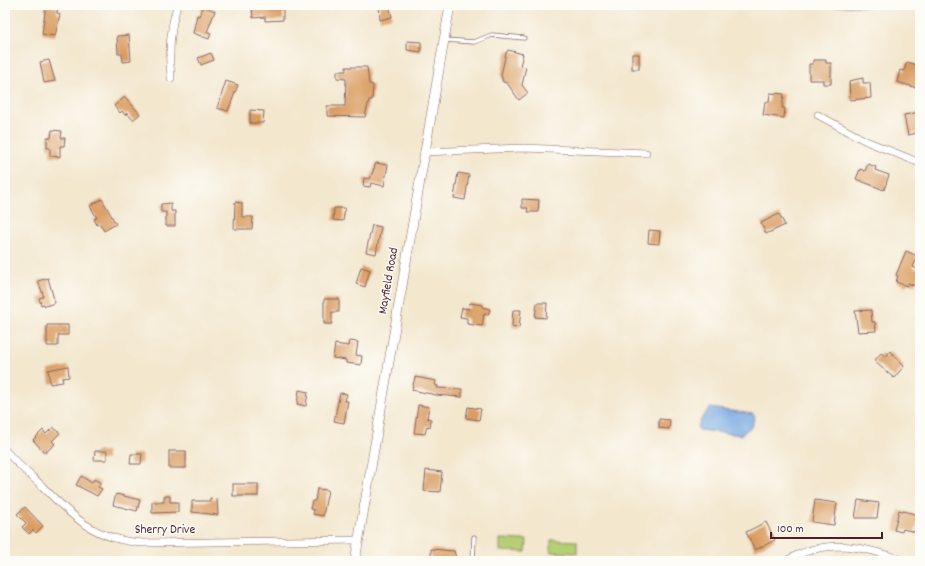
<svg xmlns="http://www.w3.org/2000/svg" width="925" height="566" font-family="Dekko,sans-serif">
	<rect width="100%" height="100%" fill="#fdfcf7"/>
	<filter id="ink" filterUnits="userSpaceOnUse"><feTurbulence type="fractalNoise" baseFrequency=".025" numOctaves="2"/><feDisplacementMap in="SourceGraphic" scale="8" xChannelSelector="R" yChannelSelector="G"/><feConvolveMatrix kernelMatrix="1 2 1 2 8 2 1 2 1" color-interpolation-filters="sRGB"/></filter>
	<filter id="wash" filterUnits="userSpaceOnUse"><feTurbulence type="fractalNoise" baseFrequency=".012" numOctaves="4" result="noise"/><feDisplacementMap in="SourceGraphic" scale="16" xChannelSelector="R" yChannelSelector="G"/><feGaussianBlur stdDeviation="0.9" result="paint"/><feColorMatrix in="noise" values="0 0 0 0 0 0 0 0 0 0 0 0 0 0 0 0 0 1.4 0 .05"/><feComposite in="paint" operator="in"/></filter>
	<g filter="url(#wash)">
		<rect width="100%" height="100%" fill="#f3e7ce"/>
		<g fill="#b5cf75" stroke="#807750">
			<path d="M500 539 527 540 526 552 500 551Z"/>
			<path d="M551 540 577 541V553L551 552Z"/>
		</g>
		<path fill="#90b266" stroke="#6d6848" d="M777 5H920V6H780Z"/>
		<path fill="#76a7e1" stroke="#606386" d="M710 408 753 414 755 416 752 426 741 435 699 430 697 427 703 416Z"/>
		<g id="blocks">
			<g fill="#da9c61">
				<path d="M46 5 58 7 57 13 60 14 55 36 42 34Z"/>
				<path d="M379 5H389L392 17 380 20Z"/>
				<path d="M203 6 215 11 207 32 211 33 209 39 193 33 197 15 199 16Z"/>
				<path d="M252 8 283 9V20L265 21V17L253 18Z"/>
				<path d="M129 35 131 61 123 62 122 54H118L117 36Z"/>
				<path d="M407 41 421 42V52L407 50Z"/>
				<path d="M508 50 523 54 520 66 526 67 522 85 528 93 519 100 507 83 503 82 501 75 506 53Z"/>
				<path d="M211 53 214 60 201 65 198 58Z"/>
				<rect x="632" y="54" width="7" height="15"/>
				<path d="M49 60 55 81 44 83 40 62Z"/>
				<path d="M813 60H826V63H831V84H823V80H809V64H813Z"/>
				<path d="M907 62 920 66V89L897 82 900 70 904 71Z"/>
				<path d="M346 67H367L369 84 373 85 372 100H369L365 117 327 116V106H345L346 79 337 78V71H346Z"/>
				<path d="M863 78V83H870L871 98 850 100 849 81Z"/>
				<path d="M226 81 238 85 228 111 217 108Z"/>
				<path d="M770 93 784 94 782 108H785L784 118 763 115 765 102H769Z"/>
				<path d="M125 97 140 114 133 120 127 113 125 115 122 111 120 113 114 106Z"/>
				<path d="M250 110 264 111 263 123H250Z"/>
				<path d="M920 112V127L916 128 917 133 908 135 904 115Z"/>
				<path d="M52 130 62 131 61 138H65L64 146H60V157L50 156V148H47V137L51 138Z"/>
				<path d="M376 163 388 165 384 186 371 183 370 187 363 186 364 178 370 179Z"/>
				<path d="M868 164 876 167 875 170 889 175 884 190 856 179 860 169 865 171Z"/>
				<path d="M458 173 469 175 465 200 454 198Z"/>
				<path d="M102 199 116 224 104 231 100 224 97 225 94 219 97 218 90 206Z"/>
				<path d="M522 199 539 200 538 212H527L528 208H522Z"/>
				<path d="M235 202 242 203V217H253L252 229H234Z"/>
				<path d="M171 203V211H175V226H166V212H161V204Z"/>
				<path d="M334 208H345L343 221 333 220Z"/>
				<path d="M779 214 785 225 766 234 761 223Z"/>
				<path d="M372 225 381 227 376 254 366 252Z"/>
				<path d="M649 230 660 231 659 244 648 243Z"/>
				<path d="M906 251 918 256 913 267 920 270V274L915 286 908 283 907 286 896 282 898 276 896 275Z"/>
				<path d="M361 267 370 270 365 287 356 284Z"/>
				<path d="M48 278 55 303 45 306 44 304 41 305 39 298 43 297V294L38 281Z"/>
				<path d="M324 299H339V312H332V324H324Z"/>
				<path d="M470 303 483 305 482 307 490 309 488 315 484 314 482 326 467 324V318L460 317 462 308 469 309Z"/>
				<path d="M537 303H547L546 318 535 317Z"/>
				<path d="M513 310H521L519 328 512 327Z"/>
				<path d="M871 310 872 322H875L876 331 858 332 855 311Z"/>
				<path d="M47 325H68V335H58V346H47Z"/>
				<path d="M349 341 358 342 356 355 362 356 361 365 346 363V360L333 358 335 344 348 346Z"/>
				<path d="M890 351 904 366 894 378 874 361 881 353 886 357Z"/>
				<path d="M68 366 69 377 62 378 63 382 50 384 48 370Z"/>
				<path d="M415 377 436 381 435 385 438 386 437 388 462 389V397L436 395 412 390Z"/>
				<path d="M299 390 308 392 306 406 297 404Z"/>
				<path d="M340 393 347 394 345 401H348L344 423 334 421Z"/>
				<path d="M418 405 429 407 427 418 431 419 430 427 427 426 425 434 414 433Z"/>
				<path d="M468 407 481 409 479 420 466 418Z"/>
				<path d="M659 419 670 420 669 429 659 428Z"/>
				<path d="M53 427 60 433 52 441 55 444 45 453 33 440 43 430 46 434Z"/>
				<path d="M95 451H107V460H94Z"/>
				<rect x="169" y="451" width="17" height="17"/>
				<path d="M131 454H142L141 464H130Z"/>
				<path d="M426 470 442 472 440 492 424 491Z"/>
				<path d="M81 476 92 483 94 479 101 483 98 487 102 489 97 496 76 485Z"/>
				<rect x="233" y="484" width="25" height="12"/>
				<path d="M317 489 328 490 323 516 313 514 314 510 310 509 312 501H315Z"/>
				<path d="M116 494 140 500 137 511 113 505Z"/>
				<path d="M164 496H170V502H178V512L152 513V502H164Z"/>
				<path d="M210 498 217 499 218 515 192 512V501H210Z"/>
				<path d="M815 500 837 503 834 525 812 522Z"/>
				<path d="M858 500 879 503 877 518H855Z"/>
				<path d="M25 507 43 526 36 533 33 530 29 534 22 527 26 523 17 514Z"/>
				<path d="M899 510 919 515 915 532 903 529 902 532 894 530Z"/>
				<path d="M766 522 775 540 755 550 746 532Z"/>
				<path d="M431 549 454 551 457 561H431Z"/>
			</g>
		</g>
	</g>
	<g filter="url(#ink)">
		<use href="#blocks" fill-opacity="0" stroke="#856564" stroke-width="1"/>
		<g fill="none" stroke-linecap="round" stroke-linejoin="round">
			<g stroke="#856564" stroke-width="5">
				<g id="service">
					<path d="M445 40 474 42 492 35 524 38"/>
					<path d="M473 561 474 537"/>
				</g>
			</g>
			<g stroke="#856564" stroke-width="8">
				<g id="minor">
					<path d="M5 14 7 5"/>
					<path d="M171 78C168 52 170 30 177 5"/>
					<path d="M818 115 866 141 920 163"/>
					<path d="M424 152 524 148 646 153"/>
					<path d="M5 450C15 462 28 473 40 484 73 517 95 540 143 543L359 540"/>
					<path d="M786 561C825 537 864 546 904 561"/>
				</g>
			</g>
			<g stroke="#856564" stroke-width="10">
				<path id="tertiary" d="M355 561 450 5"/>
			</g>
			<use href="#service" stroke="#fff" stroke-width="3.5"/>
			<use href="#minor" stroke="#fff" stroke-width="7"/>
			<use href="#tertiary" stroke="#fff" stroke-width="9"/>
		</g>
	</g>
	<g text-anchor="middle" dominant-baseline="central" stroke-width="3" stroke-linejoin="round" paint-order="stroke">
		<g font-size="13" fill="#4a1f2b" stroke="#fdfcf7">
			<text transform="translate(389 281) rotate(-80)">Mayfield Road</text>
			<text x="165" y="530">Sherry Drive</text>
		</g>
	</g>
	<rect width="925" height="566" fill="none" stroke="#fdfcf7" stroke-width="20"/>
	<path d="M771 532v6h111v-6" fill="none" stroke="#4a1f2b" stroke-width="2"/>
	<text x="777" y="532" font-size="12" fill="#4a1f2b" stroke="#fdfcf7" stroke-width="3" paint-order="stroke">100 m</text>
</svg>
